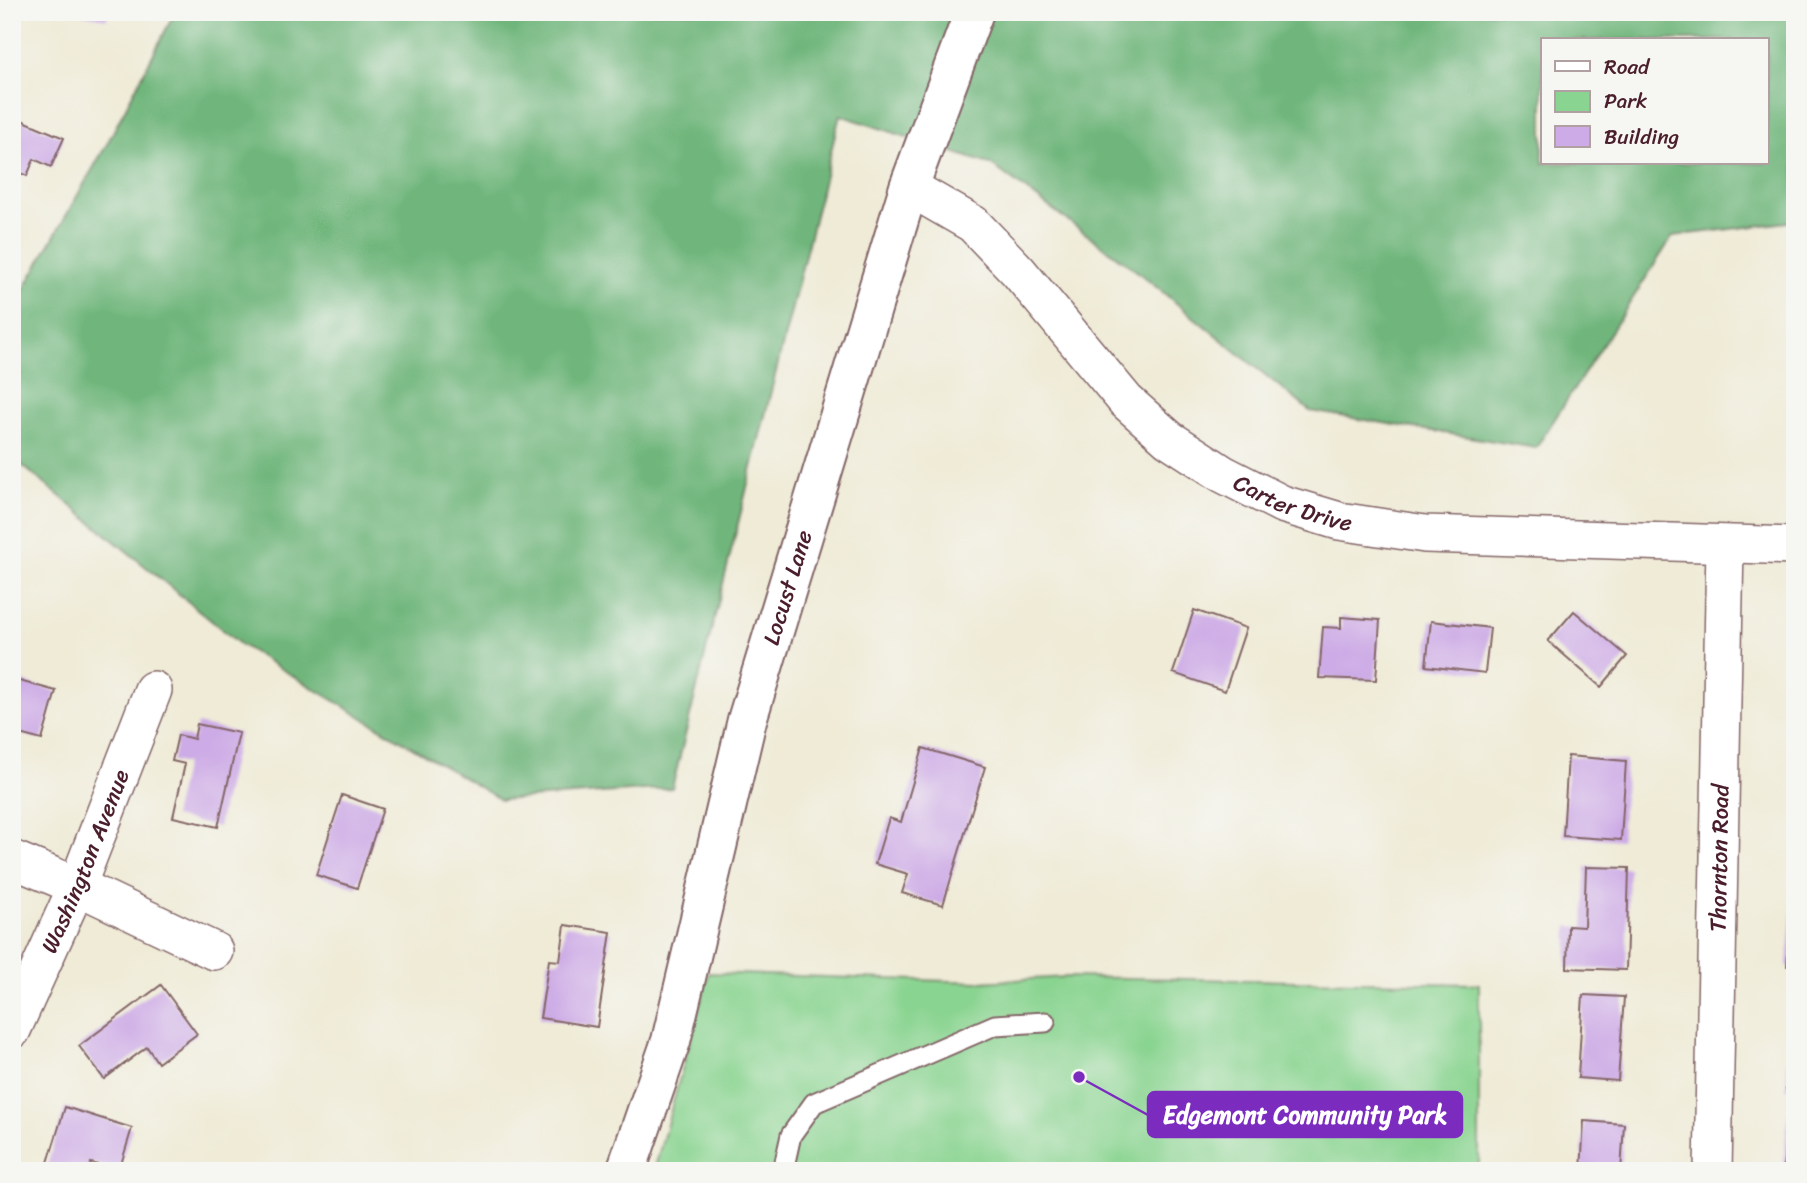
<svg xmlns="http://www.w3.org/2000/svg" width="1807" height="1183" font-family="Sriracha,sans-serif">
	<rect width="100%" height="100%" fill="#f6f6f2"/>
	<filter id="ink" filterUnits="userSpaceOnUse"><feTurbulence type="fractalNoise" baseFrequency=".0143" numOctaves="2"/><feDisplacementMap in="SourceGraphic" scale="14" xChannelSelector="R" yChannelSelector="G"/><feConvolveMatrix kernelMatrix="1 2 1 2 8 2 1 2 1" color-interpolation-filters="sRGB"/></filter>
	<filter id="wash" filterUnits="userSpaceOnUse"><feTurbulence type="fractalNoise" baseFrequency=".00686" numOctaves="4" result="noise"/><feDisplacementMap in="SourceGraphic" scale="28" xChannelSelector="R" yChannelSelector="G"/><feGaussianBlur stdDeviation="1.57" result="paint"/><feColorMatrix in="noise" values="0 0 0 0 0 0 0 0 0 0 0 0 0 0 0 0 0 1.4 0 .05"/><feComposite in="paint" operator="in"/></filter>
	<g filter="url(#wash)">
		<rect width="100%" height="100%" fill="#efebd7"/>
		<path fill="#8ad491" stroke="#6a7a5e" stroke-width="2" d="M709 973 979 982 1067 977 1479 984V1171H654Z"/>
		<path fill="#6fb67b" stroke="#5c6a53" stroke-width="2" fill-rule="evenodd" d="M175 12H1795V221L1673 236 1536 448 1310 411 1134 269 992 165 840 115 672 788 501 800 241 645 12 457V310L107 144ZM1543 40H1767V163H1543Z"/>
		<g id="blocks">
			<g fill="#cdabe6">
				<path d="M68 12H108L107 19Z"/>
				<path d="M12 116 64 138 51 167 34 159 27 176 12 169Z"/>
				<path d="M1194 610 1246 628 1225 691 1173 673Z"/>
				<path d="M1574 611 1627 656 1601 687 1548 641Z"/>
				<path d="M1341 617 1380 620 1376 680 1319 678 1323 627 1341 628Z"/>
				<path d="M1431 621 1490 628 1485 673 1426 666Z"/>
				<path d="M12 679 56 691 42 740 12 732Z"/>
				<path d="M197 724 239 733 218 827 173 817 185 764 172 761 178 735 194 739Z"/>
				<path d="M923 748 985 767 943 905 902 893 908 874 875 864 889 818 901 822Z"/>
				<path d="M1568 756 1626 761 1621 840 1563 836Z"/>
				<path d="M342 795 383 809 357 888 316 875Z"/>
				<path d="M1586 867 1629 868 1626 970 1567 968 1568 926 1584 927Z"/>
				<path d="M1793 895H1795V967L1787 966Z"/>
				<path d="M565 925 611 932 597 1027 540 1018 549 960 560 961Z"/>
				<path d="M161 985 197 1034 158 1063 147 1047 104 1079 79 1046Z"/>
				<path d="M1583 995 1624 997 1618 1081 1578 1078Z"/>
				<path d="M1790 1013H1795V1090L1786 1089Z"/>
				<path d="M1789 1100H1795V1171H1783Z"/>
				<path d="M65 1107 132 1128 119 1171 91 1163 89 1171 46 1169Z"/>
				<path d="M1584 1121 1624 1124 1621 1171H1581Z"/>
			</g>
		</g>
	</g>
	<g filter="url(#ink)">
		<use href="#blocks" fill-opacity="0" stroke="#846667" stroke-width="2"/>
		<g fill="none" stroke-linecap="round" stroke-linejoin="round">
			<g stroke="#846667" stroke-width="23">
				<path id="service" d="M783 1171 791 1135 814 1103 995 1025 1045 1022"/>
			</g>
			<g stroke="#846667" stroke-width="40">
				<g id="minor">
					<path id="s1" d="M909 187 973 224 1018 271 1126 401 1169 439 1223 474 1282 504 1339 521 1425 534 1795 546"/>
					<path d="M12 859 77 886 214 951"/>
					<path id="s2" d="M12 1030 77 886 153 690"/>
					<path id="s3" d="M1713 1171 1725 545"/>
				</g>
			</g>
			<g stroke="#846667" stroke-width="42">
				<g id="tertiary">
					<path id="s4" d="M626 1171 671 1041 747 720 909 187 974 12"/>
				</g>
			</g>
			<use href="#service" stroke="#fff" stroke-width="19"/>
			<use href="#minor" stroke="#fff" stroke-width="37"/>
			<use href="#tertiary" stroke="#fff" stroke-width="38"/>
		</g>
	</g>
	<g text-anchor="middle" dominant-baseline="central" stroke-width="5" stroke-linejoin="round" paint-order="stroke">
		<g font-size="23" fill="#4a1f2b" stroke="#f6f6f2">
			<text stroke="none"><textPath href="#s1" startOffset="506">Carter Drive</textPath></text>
			<text stroke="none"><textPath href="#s4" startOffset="606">Locust Lane</textPath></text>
			<text stroke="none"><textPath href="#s3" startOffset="313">Thornton Road</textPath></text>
			<text stroke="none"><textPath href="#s2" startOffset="184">Washington Avenue</textPath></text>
		</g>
	</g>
	<path fill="none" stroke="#7b2cbf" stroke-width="2.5" d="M1079 1077L1148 1115"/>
	<circle fill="#7b2cbf" stroke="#f6f6f2" stroke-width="2.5" cx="1079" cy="1077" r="7"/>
	<rect fill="#7b2cbf" stroke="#7b2cbf" stroke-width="2.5" x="1148" y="1092" width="314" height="45" rx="7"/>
	<g font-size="24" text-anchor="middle" font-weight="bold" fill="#fff">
		<text x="1305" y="1123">Edgemont Community Park</text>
	</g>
	<rect width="1807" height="1183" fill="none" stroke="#f6f6f2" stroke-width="42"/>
	<rect x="1541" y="38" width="228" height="126" fill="#f6f6f2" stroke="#b1a0a2" stroke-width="2"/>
	<rect x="1555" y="61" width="35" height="10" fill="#ffffff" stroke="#b1a0a2" stroke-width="2"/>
	<text x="1604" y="74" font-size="21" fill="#4a1f2b">Road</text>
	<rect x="1555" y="91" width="35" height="21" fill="#8ad491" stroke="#b1a0a2" stroke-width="2"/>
	<text x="1604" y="108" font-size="21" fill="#4a1f2b">Park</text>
	<rect x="1555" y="126" width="35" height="21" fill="#cdabe6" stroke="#b1a0a2" stroke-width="2"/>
	<text x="1604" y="144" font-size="21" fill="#4a1f2b">Building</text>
</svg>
